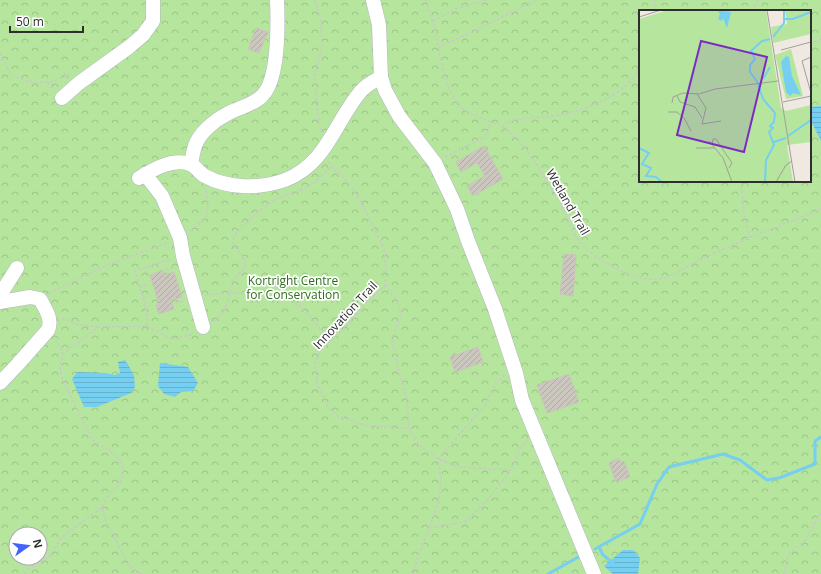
<svg xmlns="http://www.w3.org/2000/svg" width="821" height="574" font-family="'Open Sans',sans-serif">
	<defs>
		<pattern id="forest-crowns" width="20" height="18" patternUnits="userSpaceOnUse"><rect width="20" height="18" fill="#b6e59e"/><path d="M2 6a3 3 0 1 1 6 0M12 15a3 3 0 1 1 6 0" fill="none" stroke="#9dc588"/></pattern>
		<pattern id="water-rules" width="6" height="5" patternUnits="userSpaceOnUse"><rect width="6" height="5" fill="#75cff0"/><path d="M0 2.5h6" fill="none" stroke="#66b2ce"/></pattern>
		<pattern id="building-hatch" width="6" height="6" patternUnits="userSpaceOnUse"><rect width="6" height="6" fill="#cbc7bf"/><path d="M-1 1l2-2M0 6l6-6M5 7l2-2" fill="none" stroke="#afaba4"/></pattern>
	</defs>
	<rect width="100%" height="100%" fill="#efe9e1"/>
	<path fill="url(#forest-crowns)" fill-rule="evenodd" d="M0 0H821V574H0ZM640 11H810V181H640ZM16 534H40V558H16Z"/>
	<g fill="url(#water-rules)">
		<path d="M821 106V141L810 119 811 107Z"/>
		<path d="M125 360 134 375 135 387 131 393 97 407H84L72 379 77 372 105 373 115 375 120 373 118 362Z"/>
		<path d="M160 363 188 367 198 383 193 391 181 392 175 397 164 394 158 386Z"/>
		<path d="M623 550H633L640 558 638 574H613L604 566Z"/>
	</g>
	<g fill="none" stroke-linecap="round" stroke-linejoin="round">
		<g stroke="#75cff0" stroke-width="3">
			<path d="M599 547 603 555 613 563"/>
			<path d="M595 549 640 524 657 484 669 467 723 454 740 460 767 480 779 478 815 464V441L821 437"/>
			<path d="M548 574 582 555"/>
		</g>
	</g>
	<g fill="url(#building-hatch)" stroke="#cbc5ba">
		<path d="M256 28 268 32 259 53 248 49Z"/>
		<path d="M484 146 503 179 473 196 467 186 485 176 477 163 461 172 456 162Z"/>
		<path d="M564 254 576 255 573 296 560 294Z"/>
		<path d="M163 270 164 275 174 272 182 297 171 300 174 309 159 314 156 305 159 304 150 275Z"/>
		<path d="M478 347 483 362 455 372 450 357Z"/>
		<path d="M569 374 579 402 547 413 537 385Z"/>
		<path d="M619 458 620 462 624 461 630 477 616 482 609 463Z"/>
	</g>
	<g fill="none" stroke-linecap="round" stroke-linejoin="round">
		<g stroke="#b4b7c1" stroke-width="15">
			<g id="minor">
				<path d="M373 0 379 25 381 77 385 90 399 116 435 163 457 209 468 241 495 309 516 373 522 400 594 574"/>
				<path d="M62 98 79 83 129 47 143 35 153 21V0"/>
				<path d="M191 164C192 159 193 152 195 146 199 133 215 120 227 114 238 108 253 105 262 96 279 80 278 23 277 0"/>
				<path d="M145 174 162 196 180 238 183 256 203 327"/>
				<path d="M139 178C154 169 172 158 190 164 196 166 199 173 205 176 229 189 259 189 285 180 327 164 335 121 361 91 366 85 374 81 381 77"/>
				<path d="M0 295 17 268"/>
				<path d="M0 302 30 297 40 299C45 309 53 319 48 330L18 364 0 383"/>
			</g>
		</g>
		<g stroke="#c9c9c9" stroke-width="1.5" stroke-dasharray="3 2" stroke-linecap="butt">
			<path d="M315 0 321 20 322 48 315 73 316 102 321 132"/>
			<path d="M425 0C429 9 432 19 435 29 440 51 442 81 456 101 469 120 496 118 512 134 527 148 538 167 549 185 554 194 560 202 564 211 569 221 572 232 579 241 593 259 634 282 658 279 673 278 690 264 704 258 742 240 782 225 821 209"/>
			<path d="M653 11 655 0"/>
			<path d="M752 11 758 0"/>
			<path d="M433 21 456 9 486 0"/>
			<path d="M810 44 821 39"/>
			<path d="M438 48 537 0"/>
			<path d="M0 53 11 75 33 83 51 82 70 74"/>
			<path d="M48 82 53 90"/>
			<path d="M503 126C514 116 534 118 547 117 576 113 617 101 635 75 637 72 638 68 640 64"/>
			<path d="M445 157 483 138 488 132 490 122"/>
			<path d="M329 161 331 166 348 182 360 200 384 249 386 270 385 285 364 305 346 327 329 342 320 351 315 364 317 383 328 407 336 415 367 426 409 428C416 444 423 449 438 459L441 478 439 501 415 566 413 574"/>
			<path d="M741 181 744 214 750 238"/>
			<path d="M190 231C208 217 210 213 206 190"/>
			<path d="M166 270 174 267"/>
			<path d="M385 285 398 302 401 314 392 339 399 372 407 400 409 428"/>
			<path d="M139 287 149 284"/>
			<path d="M49 293 105 266 169 242"/>
			<path d="M206 295C225 293 266 290 283 297 304 305 317 324 329 342"/>
			<path d="M143 298 152 295"/>
			<path d="M175 303 183 301"/>
			<path d="M62 319H67L75 324 98 327"/>
			<path d="M213 321C224 316 228 303 230 291 231 289 231 285 232 283 235 276 245 270 245 263 245 251 227 249 236 234 242 224 270 202 280 197 287 194 294 193 301 190 313 185 323 176 331 166"/>
			<path d="M147 326C149 310 139 287 135 271L172 259"/>
			<path d="M55 339 64 355"/>
			<path d="M505 375 495 384 486 404 438 459 460 467 511 470 520 448 527 441"/>
			<path d="M430 528 465 522 486 502 511 470"/>
			<path d="M25 574 27 570 50 556 61 538 102 507"/>
			<path d="M141 574 129 566 106 521 102 507 109 495 119 485 123 476V468L118 458 109 450 93 440 85 426 61 376 60 364 63 356 69 348 78 343 98 327 147 326 169 338H178L193 334"/>
			<path d="M784 574 788 555 805 540 821 513"/>
		</g>
		<use href="#minor" stroke="#fff" stroke-width="14"/>
	</g>
	<g text-anchor="middle" dominant-baseline="central" stroke-width="3.5" stroke-linejoin="round" paint-order="stroke">
		<g font-size="12" fill="#2e2e2e" stroke="#fff">
			<text transform="translate(568 202) rotate(60)">Wetland Trail</text>
			<text transform="translate(345 315) rotate(-47)">Innovation Trail</text>
		</g>
		<g font-size="12" fill="#2c6e1b" stroke="#fff">
			<text x="293" y="280">Kortright Centre<tspan x="293" dy="14">for Conservation</tspan></text>
		</g>
	</g>
	<g transform="translate(639 10)">
		<rect width="172" height="172" fill="#efe9e1"/>
		<path d="M29 0H127L142 98 147 101 172 95V132L148 135 154 172H0V9ZM146 0H172V24L134 33 132 17 148 14ZM152 39 164 86 147 89 136 45Z" fill="#b6e59e"/>
		<path d="M78 0 92 2 88 18 84 8 83 11 79 9 81 4ZM147 46 150 47 153 66 162 85 154 83 151 86 147 82 142 52Z" fill="#75cff0"/>
		<path fill="none" stroke="#75cff0" stroke-width="2" d="M146 9H154L172 2M134 27 145 13V0M124 69 131 57M119 73 111 62V55L116 49 112 41 123 31 131 29M119 74 124 89 136 103 135 112 131 116 134 118 130 122 135 135 127 150 126 172M149 126 172 110M135 132 147 128M0 138 10 143 3 154 12 158 7 166 17 167 23 172"/>
		<path fill="none" stroke="#a29e99" stroke-width="1" d="M128 0 156 172M0 7 22 0M142 40 172 32M172 47 163 51 172 83M58 84 67 98 63 114M38 86 41 92 56 97 63 108M144 92 172 86M33 93 34 87 44 83 60 84 76 79 139 71M29 102H38L45 108 52 121M63 114 82 111M70 131 84 148 93 172M73 135 74 129H77L93 153 90 158M57 138H75M137 172 147 155 153 151"/>
		<path fill="#7b2cbf" fill-opacity="0.15" stroke="#7b2cbf" stroke-width="2" d="M62 31 128 47 105 142 38 125Z"/>
		<rect width="172" height="172" fill="none" stroke="#2e2e2e" stroke-width="2"/>
	</g>
	<g transform="translate(28 546) rotate(76)"><circle r="19" fill="#ffffff" stroke="#ababab"/>
	<path d="M0-3L7 15L0 10L-7 15Z" fill="#4264fb"/>
	<text y="-6" font-size="11" font-weight="bold" text-anchor="middle" fill="#2e2e2e">N</text>
	</g>
	<path d="M10 26v6h73v-6" fill="none" stroke="#2e2e2e" stroke-width="2"/>
	<text x="16" y="26" font-size="12" fill="#2e2e2e" stroke="#ffffff" stroke-width="3" paint-order="stroke">50 m</text>
</svg>
